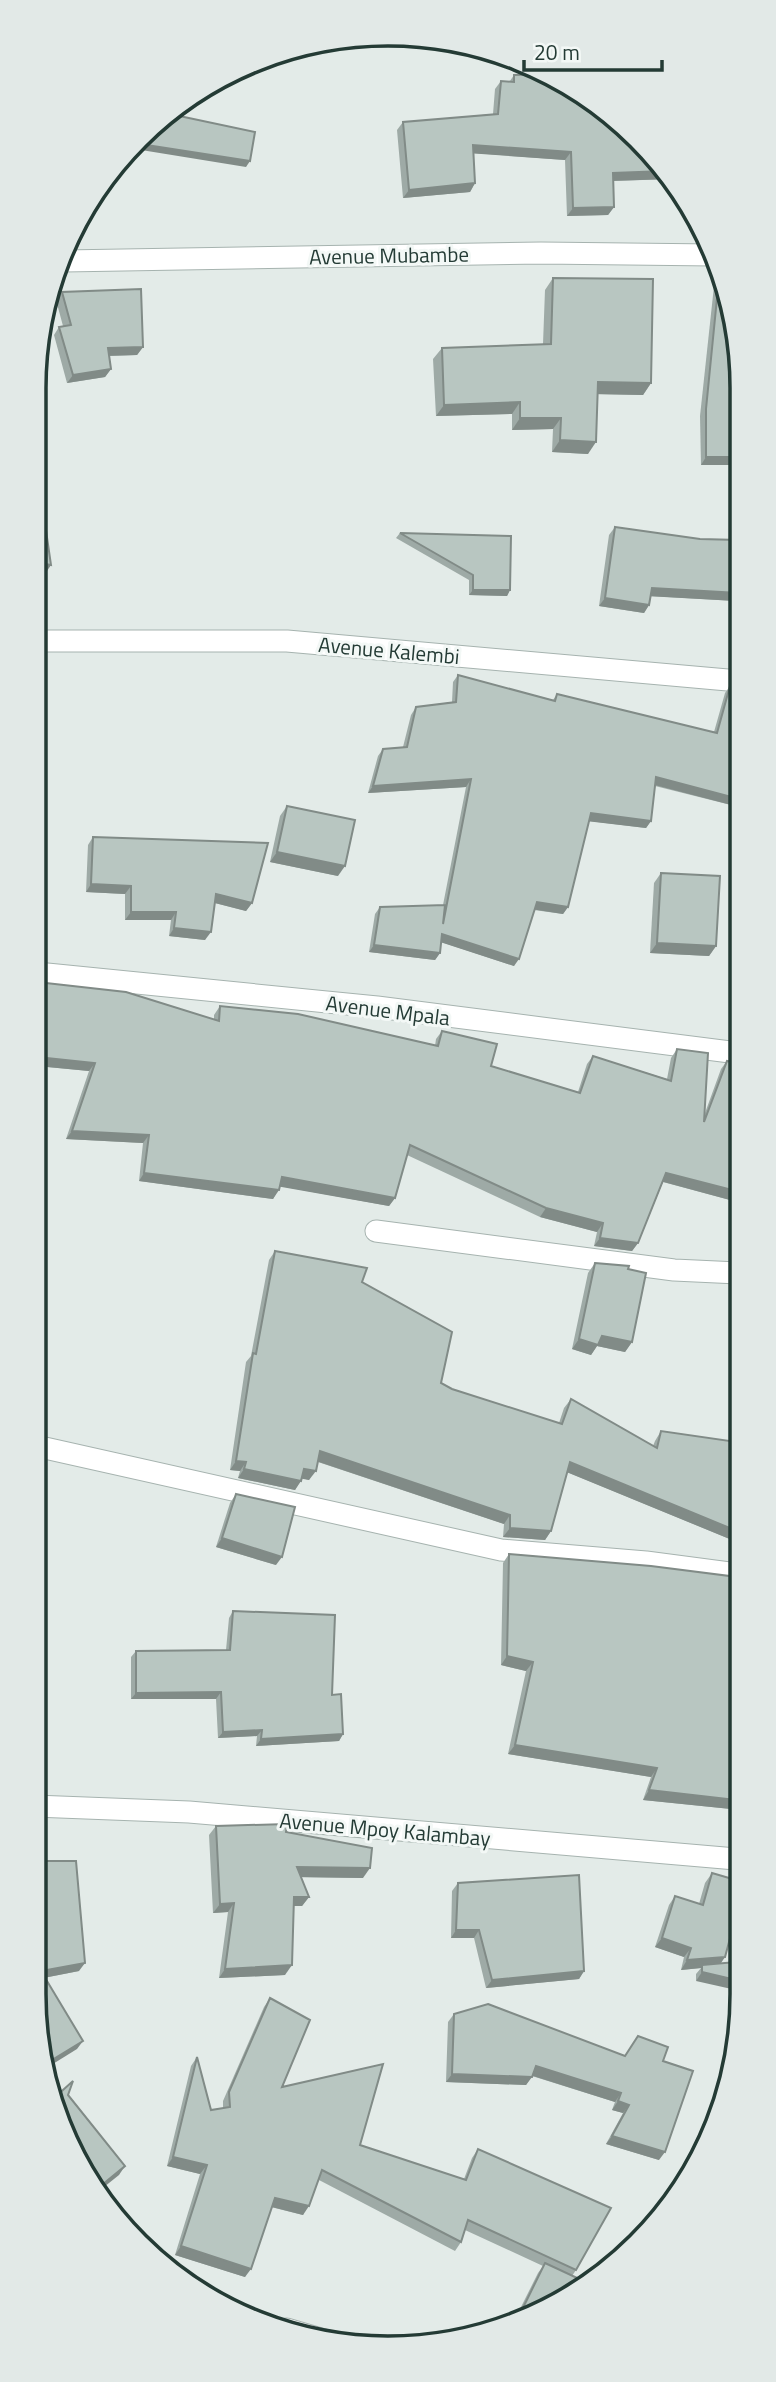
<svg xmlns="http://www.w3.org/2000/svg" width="776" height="2382" font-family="'Titillium Web',sans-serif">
	<rect width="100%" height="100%" fill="#e3ebe8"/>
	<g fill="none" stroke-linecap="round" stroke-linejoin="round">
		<g stroke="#a6b3af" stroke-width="23">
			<g id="street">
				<path d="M64 261 541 253 714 255"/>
				<path d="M39 641H287L739 681"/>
				<path d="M37 973 377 1007 738 1053"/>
				<path d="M376 1231 674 1270 738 1273"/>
				<path d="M36 1446 501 1550 646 1562 737 1574"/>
				<path d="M34 1806 189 1812 736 1859"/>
				<path d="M287 2329 345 2346"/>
			</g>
		</g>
		<use href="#street" stroke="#fff" stroke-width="21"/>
	</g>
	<g fill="#9eaaa6">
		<path d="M514 75 654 154 671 179 614 181V207L608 215 567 216 565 160 473 153 475 183 470 192 403 198 397 130 403 122 493 114 495 89 501 81H510Z"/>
		<path d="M553 278 651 383 643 395 598 394 588 454 552 452 553 429 512 430V414L436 416 433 359 442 348 543 344 545 290Z"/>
		<path d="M719 278 740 341 739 465H701L700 416 714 286Z"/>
		<path d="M62 292 143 347 137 355 109 356 111 369 105 377 67 383 54 335 59 327 63 326 56 300Z"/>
		<path d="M615 527 700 539 739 540V597L736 601 650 596 649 605 644 613 599 606 609 535Z"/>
		<path d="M400 533 510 590 507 596 469 595V580L396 538Z"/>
		<path d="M458 675 553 700 557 694 714 732 725 693 730 686H739V807L655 786 651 821 646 828 589 821 568 907 563 914 534 910 514 966 441 942 440 953 435 960 369 952 375 914 380 907 443 905 466 787 368 793 378 756 383 749 403 747 411 715 416 707 452 702 453 682Z"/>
		<path d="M287 806 338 876 270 862 280 816Z"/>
		<path d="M93 837 252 903 246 911 215 903 205 940 169 936 171 920H125V894L86 892 88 845Z"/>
		<path d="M661 873 716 946 709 956 650 953 654 883Z"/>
		<path d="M220 1006 435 1046 436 1039 442 1031 491 1066 578 1092 587 1064 593 1056 667 1079 671 1058 677 1049 705 1113 721 1069 727 1061 736 1191 730 1200 663 1182 638 1243 632 1251 594 1246 597 1232 540 1217 407 1155 395 1198 389 1206 280 1186 273 1199 139 1181 143 1143 66 1139 89 1071 37 1066 214 1020V1015Z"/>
		<path d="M275 1251 362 1282 441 1383 452 1389 559 1423 564 1408 571 1399 653 1446 655 1441 661 1431 737 1542 567 1472 551 1531 545 1540 503 1537 504 1524 318 1462 309 1480 302 1478 295 1490 238 1478 240 1471 230 1470 246 1362 251 1356 269 1260Z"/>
		<path d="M595 1263 628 1269 632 1342 625 1352 597 1346 591 1355 572 1349 588 1273Z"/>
		<path d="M236 1494 276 1565 216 1547 230 1503Z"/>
		<path d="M509 1554 737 1577 736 1802 731 1809 643 1800 651 1777 508 1754 526 1671 501 1665 503 1563Z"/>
		<path d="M233 1611 332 1695 343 1734 339 1741 256 1746 257 1736 218 1738 216 1699H131V1657L136 1651 226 1650 229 1618Z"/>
		<path d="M216 1826 286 1832 363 1878 301 1877 309 1897 302 1906H294L285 1975 219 1978 228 1912 213 1913 209 1835Z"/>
		<path d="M34 1861 79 1971 33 1980Z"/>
		<path d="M712 1873 725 1957 696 1981V1974L701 1968 681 1970 684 1957 655 1947 669 1905 675 1896 699 1904 705 1883Z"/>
		<path d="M458 1883 584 1971 579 1979 486 1988 474 1938H451L452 1891Z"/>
		<path d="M270 1998 282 2087 360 2145 464 2179 472 2158 478 2149 576 2270 572 2276 588 2283 515 2319 538 2273 543 2266 465 2230 461 2242 455 2251 319 2180 303 2215 271 2207 245 2277 175 2255 200 2174 167 2166 191 2066 197 2057 211 2110 223 2108V2101L264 2007Z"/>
		<path d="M454 2014 625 2056 663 2061 659 2160 606 2144 623 2113 612 2110 615 2102 532 2076 526 2085 446 2082 448 2022Z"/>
	</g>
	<g fill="#818b87">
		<path d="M140 144 250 161 246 167 135 149Z"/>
		<path d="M473 145 571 152 565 160 467 153Z"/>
		<path d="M666 171 671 179 608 181 613 173Z"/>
		<path d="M475 183 470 192 403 198 409 190Z"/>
		<path d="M614 207 608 215 567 216 573 208Z"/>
		<path d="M143 347 137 355 102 356 108 348Z"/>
		<path d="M111 369 105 377 67 383 73 375Z"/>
		<path d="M598 382 651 383 643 395 590 394Z"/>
		<path d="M520 402 512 414 436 416 444 405Z"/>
		<path d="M520 418H561L553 429 512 430Z"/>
		<path d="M560 440 596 442 588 454 552 452Z"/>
		<path d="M706 457H739V465H701Z"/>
		<path d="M39 563 51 565 45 574H39Z"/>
		<path d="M652 588 739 591V597L736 601 646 596Z"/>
		<path d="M473 590H510L507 596 469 595Z"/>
		<path d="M605 598 649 605 644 613 599 606Z"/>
		<path d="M656 777 739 799V807L651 784Z"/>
		<path d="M471 779 466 787 368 793 373 786Z"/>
		<path d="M591 813 651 821 646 828 586 821Z"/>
		<path d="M277 852 345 866 338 876 270 862Z"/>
		<path d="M91 884 131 886 125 894 86 892Z"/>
		<path d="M216 894 252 903 246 911 211 902Z"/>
		<path d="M537 902 568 907 563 914 531 909Z"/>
		<path d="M131 912H176L171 920H125Z"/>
		<path d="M174 928 211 932 205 940 169 936Z"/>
		<path d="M442 934 519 959 514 966 437 941Z"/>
		<path d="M657 943 716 946 709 956 650 953Z"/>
		<path d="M374 945 440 953 435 960 369 952Z"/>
		<path d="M37 1057 95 1063 89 1071 37 1066Z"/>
		<path d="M72 1131 149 1135 143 1143 66 1139Z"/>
		<path d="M144 1173 279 1190 273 1199 139 1181Z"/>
		<path d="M666 1173 736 1191 730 1200 660 1181Z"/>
		<path d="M282 1177 395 1198 389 1206 276 1186Z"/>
		<path d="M546 1208 603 1223 597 1232 540 1217Z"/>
		<path d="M600 1238 638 1243 632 1251 594 1246Z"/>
		<path d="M602 1336 632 1342 625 1352 597 1346 591 1355 572 1349 579 1339Z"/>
		<path d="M320 1451 510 1515 504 1524 313 1460Z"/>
		<path d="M236 1461 246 1462 240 1471 230 1470Z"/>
		<path d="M570 1462 737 1531V1542L564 1471Z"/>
		<path d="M244 1469 301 1481 295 1490 238 1478Z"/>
		<path d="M304 1469 316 1471 309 1480 298 1478Z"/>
		<path d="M510 1528 551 1531 545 1540 503 1537Z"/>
		<path d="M222 1538 282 1557 276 1565 216 1547Z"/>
		<path d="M507 1656 533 1662 526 1671 501 1665Z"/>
		<path d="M221 1692 216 1699H131L136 1693Z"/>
		<path d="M262 1730 257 1736 218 1738 223 1732Z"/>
		<path d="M343 1734 339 1741 256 1746 261 1739Z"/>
		<path d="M515 1745 657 1768 651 1777 508 1754Z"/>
		<path d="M649 1790 736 1800V1802L731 1809 643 1800Z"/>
		<path d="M297 1867 370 1868 363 1878 291 1877Z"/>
		<path d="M294 1897H309L302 1906H287Z"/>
		<path d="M234 1903 228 1912 213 1913 220 1904Z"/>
		<path d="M456 1930H479L474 1938H451Z"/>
		<path d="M662 1938 691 1948 684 1957 655 1947Z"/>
		<path d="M725 1957 719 1966 702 1965 701 1968 681 1970 687 1960Z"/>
		<path d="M85 1963 79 1971 33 1980V1977L36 1972Z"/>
		<path d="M292 1965 285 1975 219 1978 225 1969Z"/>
		<path d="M584 1971 579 1979 486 1988 492 1980Z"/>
		<path d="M702 1972 736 1980V1990L696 1981Z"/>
		<path d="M83 2041 77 2049 48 2067 47 2063Z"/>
		<path d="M536 2066 621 2093 615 2102 530 2075Z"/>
		<path d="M452 2074 532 2077 526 2085 446 2082Z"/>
		<path d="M618 2101 629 2105 623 2113 612 2110Z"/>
		<path d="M612 2136 665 2152 659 2160 606 2144Z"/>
		<path d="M173 2157 207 2165 200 2174 167 2166Z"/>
		<path d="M125 2166 119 2175 99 2191 97 2189Z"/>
		<path d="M275 2198 309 2206 303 2215 268 2206Z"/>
		<path d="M181 2246 251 2269 245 2277 175 2255Z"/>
	</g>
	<g fill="#b8c6c1" stroke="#818b87" stroke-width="2">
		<path d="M547 74 565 81 654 154 666 171 613 173 614 207 573 208 571 152 473 145 475 183 409 190 403 122 498 114 501 81 514 82V75Z"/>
		<path d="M170 114 255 132 250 161 140 144Z"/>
		<path d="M553 278 653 279 651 383 598 382 596 442 560 440 561 418H520V402L444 405 442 348 551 344Z"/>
		<path d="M719 278H721L740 341 739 457H706V409Z"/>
		<path d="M141 289 143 347 108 348 111 369 73 375 59 327 71 325 62 292Z"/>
		<path d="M39 489H40L51 565 39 563Z"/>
		<path d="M615 527 700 539 739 540V593L652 588 649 605 605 598Z"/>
		<path d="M400 533 511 536 510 590H473V575Z"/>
		<path d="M458 675 555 701 557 694 717 733 730 686H739V799L656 777 651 821 591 813 568 907 537 902 519 959 442 934 440 953 374 945 380 907 445 905 443 924 471 779 373 786 383 749 407 747 416 707 456 702Z"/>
		<path d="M287 806 355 820 345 866 277 852Z"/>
		<path d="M93 837 268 843 252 903 216 894 211 932 174 928 176 912H131V886L91 884Z"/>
		<path d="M661 873 720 876 716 946 657 943Z"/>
		<path d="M37 982 126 992 219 1021 220 1006 298 1014 438 1046 442 1031 497 1044 491 1066 580 1093 593 1056 671 1081 677 1049 708 1053 704 1122 727 1061 738 1063V1185L736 1191 666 1173 638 1243 600 1238 603 1223 546 1208 410 1145 395 1198 282 1177 279 1190 144 1173 149 1135 72 1131 95 1063 37 1057Z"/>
		<path d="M37 1191H44L38 1262H36Z"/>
		<path d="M275 1251 367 1268 362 1282 452 1332 441 1383 452 1389 562 1424 571 1399 657 1448 661 1431 737 1442V1531L570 1462 551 1531 510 1528V1515L320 1451 316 1471 304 1469 301 1481 244 1469 246 1462 236 1461 253 1353 256 1354Z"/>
		<path d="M595 1263 629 1266 628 1269 646 1273 632 1342 602 1336 598 1345 579 1339Z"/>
		<path d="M236 1494 295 1507 282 1557 222 1538Z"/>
		<path d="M509 1554 651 1566 737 1577 736 1800 649 1790 657 1768 515 1745 533 1662 507 1656Z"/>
		<path d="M233 1611 335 1615 332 1695 341 1694 343 1734 261 1739 262 1730 223 1732 221 1692 136 1693V1651L230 1650Z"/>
		<path d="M287 1824 286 1832 372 1848 370 1868 297 1867 309 1897H294L292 1965 225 1969 234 1903 220 1904 216 1826Z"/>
		<path d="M34 1861H76L85 1963 36 1972 33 1960Z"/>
		<path d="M712 1873 736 1880V1916L725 1957 687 1960 691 1948 662 1938 675 1896 703 1905Z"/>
		<path d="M579 1875 584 1971 492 1980 479 1930H456L458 1883Z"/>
		<path d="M736 1962V1980L702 1972V1965Z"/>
		<path d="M47 1981 83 2041 47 2063 33 1994V1988Z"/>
		<path d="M270 1998 310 2020 282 2087 383 2064 360 2145 466 2180 478 2149 611 2208 576 2270 468 2220 461 2242 322 2170 309 2206 275 2198 251 2269 181 2246 207 2165 173 2157 197 2057 211 2110 230 2107 229 2092Z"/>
		<path d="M488 2004 625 2056 638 2036 668 2047 663 2061 693 2071 665 2152 612 2136 629 2105 618 2101 621 2093 536 2066 532 2077 452 2074 454 2014Z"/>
		<path d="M73 2081 68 2095 125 2166 97 2189 60 2129 54 2098Z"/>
		<path d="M545 2263 588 2283 518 2318Z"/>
	</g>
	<g text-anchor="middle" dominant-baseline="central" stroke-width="6" stroke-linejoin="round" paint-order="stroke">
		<g font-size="21" fill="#243b35" stroke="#f3f8f6">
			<text transform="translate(389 255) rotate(-1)">Avenue Mubambe</text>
			<text transform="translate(389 650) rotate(5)">Avenue Kalembi</text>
			<text transform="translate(388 1010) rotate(7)">Avenue Mpala</text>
			<text transform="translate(385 1829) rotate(5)">Avenue Mpoy Kalambay</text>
		</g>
	</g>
	<path d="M0 0H776V2382H0ZM388 46H388A342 342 0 0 1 730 388V1994A342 342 0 0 1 388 2336H388A342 342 0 0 1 46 1994V388A342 342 0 0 1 388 46Z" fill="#e2e9e7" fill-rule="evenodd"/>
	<path fill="none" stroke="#243b35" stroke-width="3.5" d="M388 46H388A342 342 0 0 1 730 388V1994A342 342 0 0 1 388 2336H388A342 342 0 0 1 46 1994V388A342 342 0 0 1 388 46Z"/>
	<path d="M524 60v10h138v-10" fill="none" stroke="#243b35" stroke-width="3.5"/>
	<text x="534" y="60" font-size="21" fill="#243b35" stroke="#f3f8f6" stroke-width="5" paint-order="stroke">20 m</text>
</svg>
